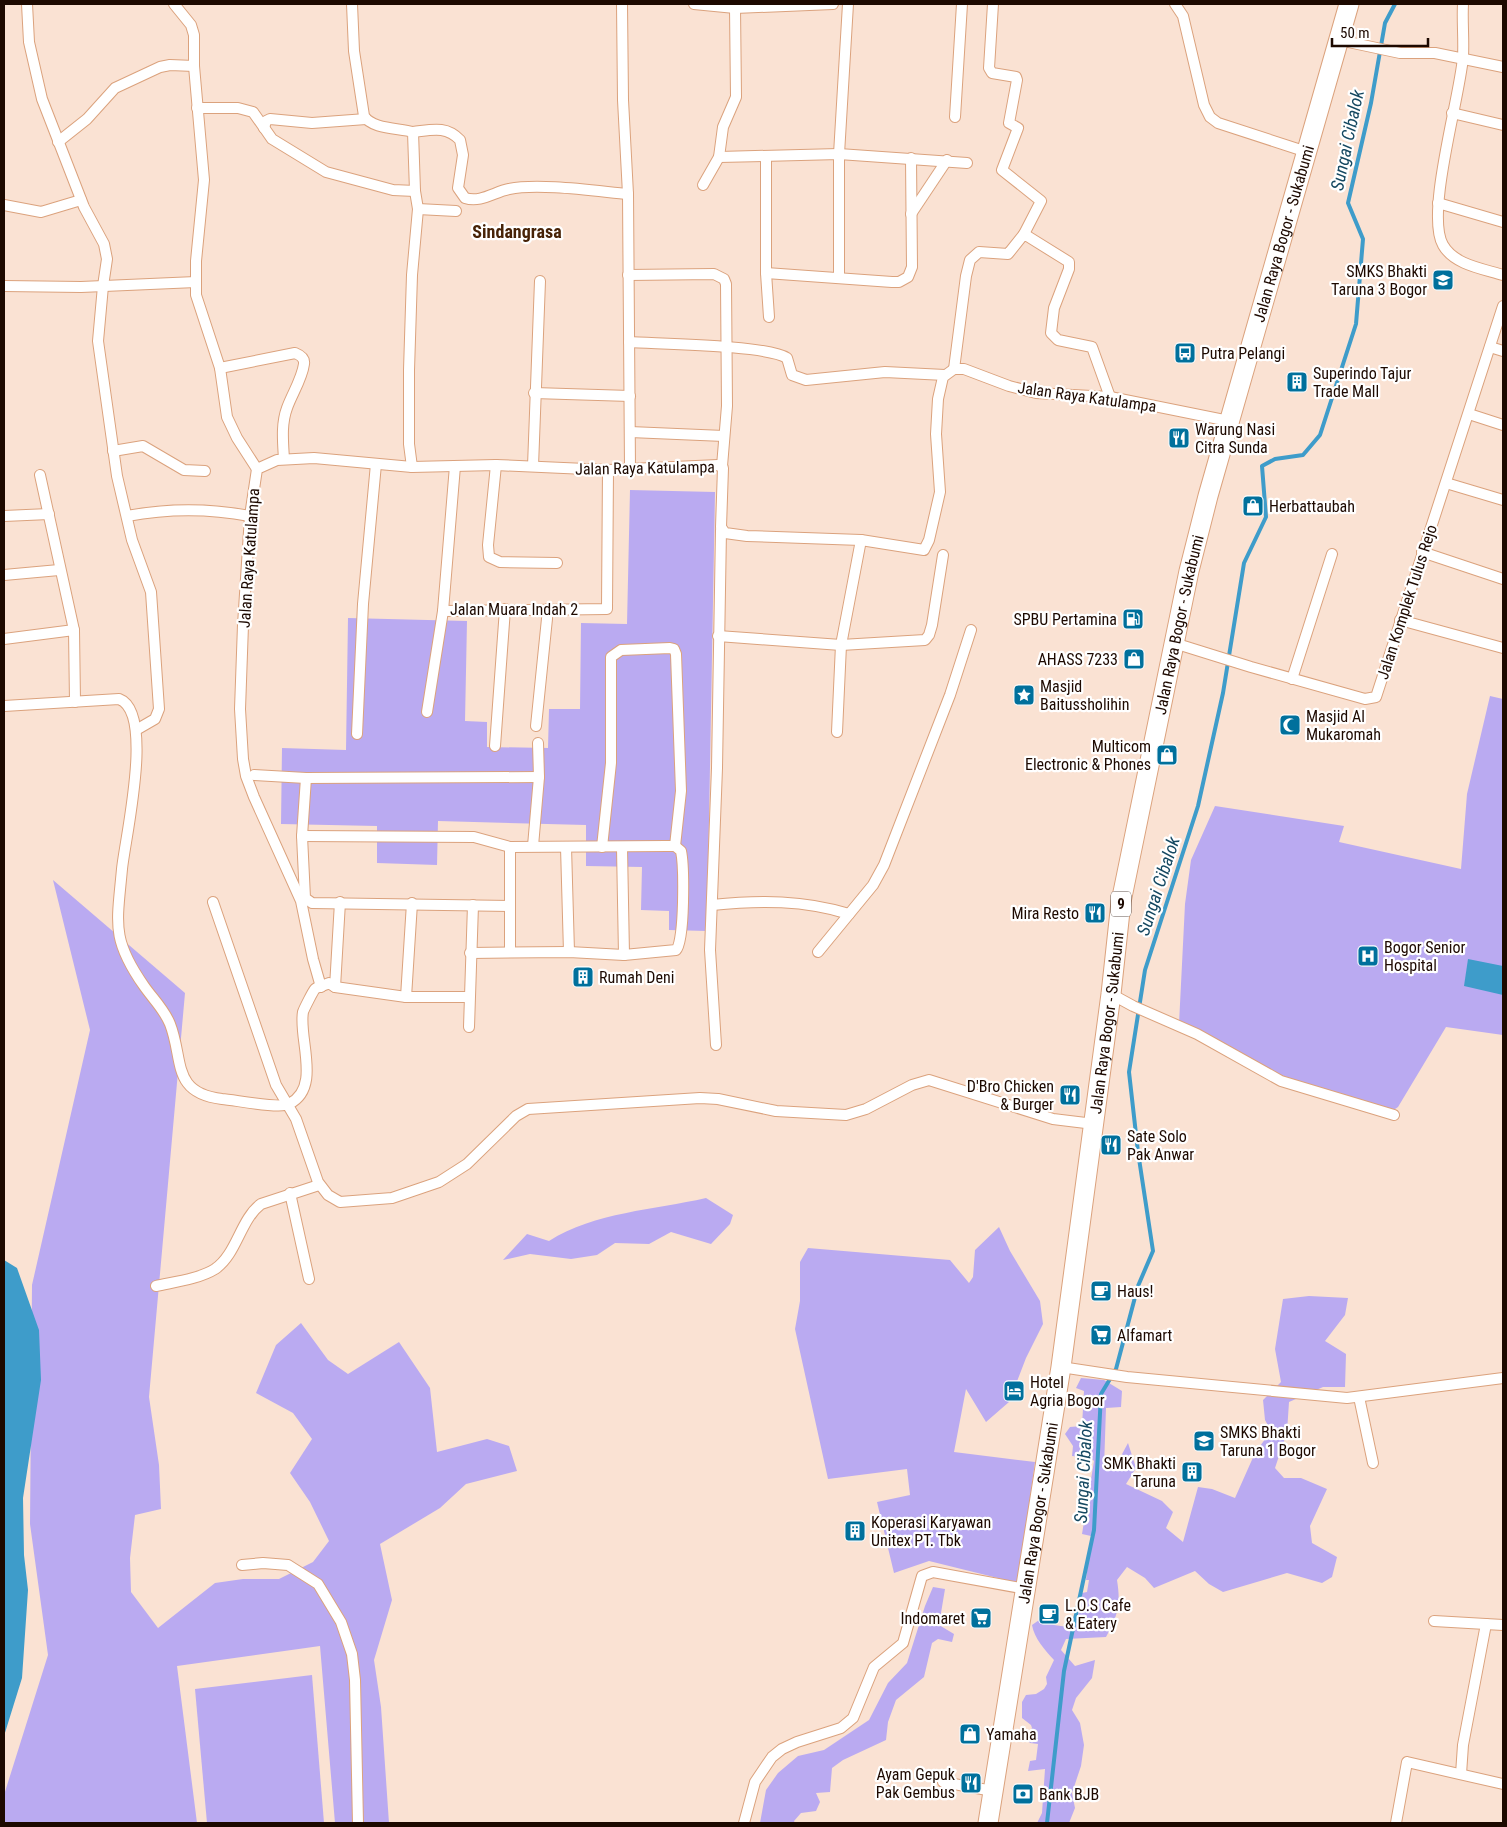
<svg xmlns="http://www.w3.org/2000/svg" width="1507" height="1827" font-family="'Roboto Condensed',sans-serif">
	<rect width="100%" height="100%" fill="#fae2d3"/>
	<g fill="#baaaf1">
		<path d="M630 490 715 492 707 931 669 930V911L641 910 642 867 586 866V825L438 821 437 865 377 863V826L281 824 282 748 346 750 348 618 467 621 465 721 487 722V747L548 748 549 709H580L581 623 627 624Z"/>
		<path d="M1490 696 1503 699V1035L1446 1027 1398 1107 1389 1113 1281 1075 1179 1024 1185 904 1191 860 1215 806 1344 826 1339 842 1461 869 1467 794Z"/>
		<path d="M53 880 185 993 149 1397 159 1465 161 1509 135 1515 130 1558 131 1592 158 1628 215 1583 243 1579H279L313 1562 329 1541 310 1502 290 1473 312 1439 293 1413 256 1393 276 1345 301 1323 328 1360 348 1374 399 1342 430 1388 437 1452 487 1439 509 1446 517 1471 466 1484 440 1508 380 1544 392 1600 374 1660 381 1707 389 1823H335L320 1646 177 1666 197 1823H4V1795L48 1655 30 1524 32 1285 90 1030Z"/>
		<path d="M706 1198 733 1215 730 1224 711 1244 671 1232 649 1244 615 1243 597 1255 571 1259 530 1254 503 1260 527 1234 549 1241C595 1212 654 1210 706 1198Z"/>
		<path d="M999 1227 1010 1251 1040 1301 1043 1324 1026 1358 1009 1402 986 1422 966 1389 954 1452 1035 1462 1018 1583 929 1561 894 1573 877 1502 910 1495 907 1469 828 1479 795 1329 800 1301V1262L808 1248 950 1260 969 1283 973 1277 975 1250Z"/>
		<path d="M1309 1296 1348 1298 1345 1315 1325 1341 1346 1354 1345 1387H1323L1289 1402 1287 1432 1275 1468 1284 1478H1301L1327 1489 1310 1526 1312 1543 1337 1557 1332 1577 1322 1583 1287 1573 1223 1592 1209 1584 1195 1571 1154 1588 1145 1578 1127 1567 1117 1580C1121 1605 1118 1615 1106 1637L1066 1639 1061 1650 1075 1666 1095 1660 1092 1678 1076 1698 1072 1710 1080 1723 1084 1745 1081 1766 1072 1793 1075 1808 1069 1823H1037L1042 1813 1045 1769 1028 1771 1030 1761 1036 1760 1038 1744 1030 1743 1026 1738 1032 1728 1031 1725 1022 1718V1702L1026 1695 1036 1694 1044 1689 1047 1684 1046 1677 1054 1660C1045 1650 1034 1638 1032 1625L1042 1618 1054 1625 1068 1627 1071 1617H1078L1082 1593 1087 1592 1089 1580H1086L1091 1536 1082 1534 1094 1461 1091 1458 1072 1456 1073 1446 1065 1434 1070 1427 1082 1426 1084 1391 1076 1388 1081 1378 1104 1380 1122 1391 1121 1407 1106 1408 1104 1468 1114 1469 1128 1443 1136 1468 1126 1484 1162 1501 1173 1512 1166 1528 1183 1542 1198 1487 1212 1489 1235 1498 1255 1453 1271 1431 1265 1420 1263 1400 1281 1382 1275 1349 1283 1299Z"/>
		<path d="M933 1587 945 1589 939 1625 954 1634 952 1642 938 1639 932 1643 924 1677 896 1700 888 1722 886 1740 843 1760 832 1768 830 1792 816 1793 820 1802 816 1811 801 1813 794 1821 795 1823H760L766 1790 778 1773 798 1756 824 1750 869 1720 888 1683 907 1663 925 1606Z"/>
		<path d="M312 1675 324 1823H207L195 1689Z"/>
	</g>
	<g fill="#3e9cca">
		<path d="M1468 959 1503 966V995L1464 986Z"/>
		<path d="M4 1260 17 1268 39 1330 41 1380 23 1498 24 1555 28 1590 22 1678 4 1736Z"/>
	</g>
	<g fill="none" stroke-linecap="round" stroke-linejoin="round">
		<path stroke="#3e9cca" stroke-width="4" d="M1047 1823 1064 1671 1094 1530 1101 1394 1116 1369 1138 1286 1153 1251 1138 1152 1129 1072 1145 970 1198 806 1223 693 1244 563 1266 517 1262 466 1275 459 1303 455 1320 435 1356 324 1363 239 1348 203 1371 103 1385 23 1395 4"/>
		<g stroke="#dba27d" stroke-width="12">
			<g id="street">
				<path d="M27 4 29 42 42 99 84 207 104 244 107 259 103 286 98 341 117 476 132 540 151 592 159 709 155 719 136 730"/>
				<path d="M174 4 191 25 194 35V66L204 180 196 261V295L220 368 227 417 237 438 257 469"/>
				<path d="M352 4 354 51 364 116C372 129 398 128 413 132L415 191 418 209 412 275 409 370V444L412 467"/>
				<path d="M622 4 623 100 628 194 630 468"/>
				<path d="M694 4 735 8 833 4"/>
				<path d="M993 4 989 68 992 73 1016 77 1017 80 1009 123 1018 128 1002 170 1041 201 1024 234"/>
				<path d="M1175 4 1183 16 1204 105 1210 117 1218 123 1307 152"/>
				<path d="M1463 4C1462 22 1464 39 1463 57 1460 97 1425 214 1443 245 1454 265 1484 269 1503 275"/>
				<path d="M1339 40 1400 53H1435L1503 67"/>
				<path d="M197 108H238L253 112 272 139 326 172 393 190 415 191"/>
				<path d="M1452 113 1503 125"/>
				<path d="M955 117 962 4"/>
				<path d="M264 128 266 121 270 119 312 123 366 119"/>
				<path d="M413 132C431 130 446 125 460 140L463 155 458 188 465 198C481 203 494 192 509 189 539 183 595 191 628 194"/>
				<path d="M58 142 87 119 115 88 160 67 170 65 194 66"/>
				<path d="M719 157 839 154 967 163"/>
				<path d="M766 157V273L769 317"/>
				<path d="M703 185 719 157 723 127 736 97 735 8"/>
				<path d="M1438 203 1503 222"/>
				<path d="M4 205 41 212 81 200"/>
				<path d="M418 209 456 211"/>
				<path d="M911 214 947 160"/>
				<path d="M766 273 892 282H899L908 277 912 267 911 158"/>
				<path d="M628 275 714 274 724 279 726 284 727 406 722 466"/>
				<path d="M839 277V154L848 4"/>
				<path d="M4 286 81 287 196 282"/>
				<path d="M629 342C659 344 767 345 787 358L792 375 806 380 885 372 945 375"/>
				<path d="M1490 347 1503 351"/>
				<path d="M220 368 295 353C300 355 305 358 304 364 302 379 292 394 287 408 281 424 283 442 284 459"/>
				<path d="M954 369 966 276 970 260 979 252 1008 254 1024 234 1069 262V269L1054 308 1051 333 1058 340 1092 347 1110 397"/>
				<path d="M534 393 630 396"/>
				<path d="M1469 414 1503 425"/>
				<path d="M630 432 724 436"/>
				<path d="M113 451 143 446 184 470 205 471"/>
				<path d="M496 465 488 545 489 557 500 562 557 563"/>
				<path d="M455 466 443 611 607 609 608 470"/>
				<path d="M533 466 540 281"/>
				<path d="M40 475 74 630 75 702"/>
				<path d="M1446 483 1503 500"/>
				<path d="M4 516 49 514"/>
				<path d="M127 516C169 508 208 508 250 516"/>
				<path d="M1422 552 1503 579"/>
				<path d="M4 575 59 570"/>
				<path d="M1400 620 1503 648"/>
				<path d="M718 636 841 645 925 640 929 635 932 625 943 555"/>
				<path d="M4 639 74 630"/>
				<path d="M1174 643 1251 667 1365 699 1376 697 1503 306"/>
				<path d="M1292 679 1332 554"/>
				<path d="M4 706 119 699C155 712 125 838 122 869 117 924 111 939 144 986 153 999 164 1009 170 1024 184 1060 171 1093 222 1099 235 1100 280 1109 289 1104 322 1088 298 1038 303 1012 304 1009 313 991 315 989 317 987 326 985 329 983L335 987 406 997H468"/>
				<path d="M427 712 443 611"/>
				<path d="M536 726 548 609"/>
				<path d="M837 732 841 645 861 540"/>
				<path d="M357 734 363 604 376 464"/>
				<path d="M495 746 505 609"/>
				<path d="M254 775 306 778 539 777"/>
				<path d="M306 778 302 836 305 898 312 903 510 906V847"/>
				<path d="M302 836 474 837 510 847 667 846H675L681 851C684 865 685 941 676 950L624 955 569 952 470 953"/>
				<path d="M533 846 539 777 538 743"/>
				<path d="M566 847 569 952"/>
				<path d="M602 847 611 763V657L621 650 670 648 674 649 676 654 681 791 675 846"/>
				<path d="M622 848 624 955"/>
				<path d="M213 902 276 1085 296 1119 318 1182 328 1195 340 1202 392 1198 439 1182 467 1164 516 1116 528 1109 700 1098 718 1099 776 1111 846 1115 866 1109 912 1085 929 1080 1053 1119 1094 1124"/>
				<path d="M712 905C760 900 804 900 849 914"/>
				<path d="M510 906V952"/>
				<path d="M818 952 873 885 884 865 950 695 971 630"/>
				<path d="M321 987 313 959 301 901 254 797 246 776 243 759 240 709 243 625 250 516 257 469 277 460 314 458 412 467 496 465 608 470 718 465 723 468 721 527 725 533 747 536 861 540 924 550 929 540 940 492 936 434 938 399 943 377 954 369H964L1009 386 1036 393 1110 397 1229 421"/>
				<path d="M335 987 340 902"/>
				<path d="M1111 994 1133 1006 1197 1034 1281 1081 1394 1115"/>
				<path d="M406 997 412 903"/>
				<path d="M469 1027 473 905"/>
				<path d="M716 1045 710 950 717 768 721 530"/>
				<path d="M290 1193 309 1279"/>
				<path d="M156 1286C174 1282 199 1279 215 1269 237 1254 240 1220 261 1204L319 1185"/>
				<path d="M1061 1367 1127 1377 1347 1398 1503 1378"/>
				<path d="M1359 1397 1373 1463"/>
				<path d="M242 1565 263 1563 288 1565 318 1584 341 1622 352 1654 355 1680 358 1823"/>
				<path d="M1434 1621 1503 1625"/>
				<path d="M1461 1774 1463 1745 1486 1624"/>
				<path d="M943 1782 993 1791"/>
				<path d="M744 1823 755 1782 772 1757 782 1749 797 1742 841 1728 853 1718 874 1667 903 1643 922 1576 933 1572 1026 1589"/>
				<path d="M1396 1823 1407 1762 1503 1784"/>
			</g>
		</g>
		<g stroke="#dba27d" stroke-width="21">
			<g id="highway">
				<path id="s1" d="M988 1823 1061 1367 1111 994 1121 902 1189 571 1208 496 1349 4"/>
			</g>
		</g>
		<use href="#street" stroke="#fff" stroke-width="10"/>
		<use href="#highway" stroke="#fff" stroke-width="19"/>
	</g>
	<defs>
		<g id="school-square" transform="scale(1.125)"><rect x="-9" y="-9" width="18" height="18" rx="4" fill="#00709c" stroke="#fff"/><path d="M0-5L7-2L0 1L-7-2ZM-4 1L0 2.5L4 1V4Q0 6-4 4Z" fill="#fff"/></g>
		<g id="bus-square" transform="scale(1.125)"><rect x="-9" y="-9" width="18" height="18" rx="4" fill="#00709c" stroke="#fff"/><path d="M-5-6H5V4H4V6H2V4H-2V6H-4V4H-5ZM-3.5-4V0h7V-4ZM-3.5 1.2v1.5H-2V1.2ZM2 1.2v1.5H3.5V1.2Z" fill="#fff"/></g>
		<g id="building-square" transform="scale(1.125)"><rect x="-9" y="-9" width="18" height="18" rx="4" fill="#00709c" stroke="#fff"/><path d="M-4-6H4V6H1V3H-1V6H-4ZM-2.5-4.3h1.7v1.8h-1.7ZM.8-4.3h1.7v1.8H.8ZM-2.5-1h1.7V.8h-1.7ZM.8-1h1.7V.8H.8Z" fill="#fff"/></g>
		<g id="restaurant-square" transform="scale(1.125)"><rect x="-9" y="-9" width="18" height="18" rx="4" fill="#00709c" stroke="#fff"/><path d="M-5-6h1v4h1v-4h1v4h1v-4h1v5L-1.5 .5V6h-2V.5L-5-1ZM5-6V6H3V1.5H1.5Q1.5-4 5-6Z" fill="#fff"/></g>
		<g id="shop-square" transform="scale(1.125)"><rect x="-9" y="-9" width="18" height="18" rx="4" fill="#00709c" stroke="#fff"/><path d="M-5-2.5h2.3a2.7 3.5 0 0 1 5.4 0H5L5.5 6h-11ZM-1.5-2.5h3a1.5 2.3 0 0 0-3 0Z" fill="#fff"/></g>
		<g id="fuel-square" transform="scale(1.125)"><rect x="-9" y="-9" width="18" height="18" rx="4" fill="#00709c" stroke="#fff"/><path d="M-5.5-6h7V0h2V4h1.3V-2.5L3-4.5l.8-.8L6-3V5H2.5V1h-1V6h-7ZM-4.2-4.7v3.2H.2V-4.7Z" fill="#fff"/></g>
		<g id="sight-square" transform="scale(1.125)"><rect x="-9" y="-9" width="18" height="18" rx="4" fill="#00709c" stroke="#fff"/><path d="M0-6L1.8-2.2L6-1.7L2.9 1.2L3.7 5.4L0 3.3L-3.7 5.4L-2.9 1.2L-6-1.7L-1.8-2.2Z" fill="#fff"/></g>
		<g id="mosque-square" transform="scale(1.125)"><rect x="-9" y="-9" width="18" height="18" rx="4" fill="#00709c" stroke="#fff"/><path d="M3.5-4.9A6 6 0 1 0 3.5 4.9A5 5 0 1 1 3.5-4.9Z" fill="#fff"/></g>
		<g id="hospital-square" transform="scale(1.125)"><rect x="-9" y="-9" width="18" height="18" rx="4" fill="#00709c" stroke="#fff"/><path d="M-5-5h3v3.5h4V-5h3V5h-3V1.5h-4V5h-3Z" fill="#fff"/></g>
		<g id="cafe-square" transform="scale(1.125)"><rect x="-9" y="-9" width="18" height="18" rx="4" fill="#00709c" stroke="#fff"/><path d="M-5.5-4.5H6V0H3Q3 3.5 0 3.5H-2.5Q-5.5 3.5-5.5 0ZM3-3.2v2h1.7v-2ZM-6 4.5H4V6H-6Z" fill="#fff"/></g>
		<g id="supermarket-square" transform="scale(1.125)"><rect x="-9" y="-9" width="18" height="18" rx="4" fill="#00709c" stroke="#fff"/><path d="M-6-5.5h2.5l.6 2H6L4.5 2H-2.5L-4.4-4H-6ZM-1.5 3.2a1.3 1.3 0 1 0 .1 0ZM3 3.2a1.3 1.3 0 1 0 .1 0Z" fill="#fff"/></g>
		<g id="hotel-square" transform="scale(1.125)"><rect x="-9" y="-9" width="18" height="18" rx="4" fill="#00709c" stroke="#fff"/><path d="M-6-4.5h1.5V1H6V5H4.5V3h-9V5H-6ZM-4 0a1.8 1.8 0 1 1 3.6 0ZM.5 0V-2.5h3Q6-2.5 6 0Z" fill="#fff"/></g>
		<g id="bank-square" transform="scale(1.125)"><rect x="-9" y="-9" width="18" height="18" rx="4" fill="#00709c" stroke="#fff"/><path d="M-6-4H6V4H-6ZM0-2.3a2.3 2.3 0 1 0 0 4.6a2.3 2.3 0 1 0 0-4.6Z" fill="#fff"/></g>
	</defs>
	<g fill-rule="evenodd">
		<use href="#school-square" x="1443" y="280"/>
		<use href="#bus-square" x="1185" y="353"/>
		<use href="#building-square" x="1297" y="382"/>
		<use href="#restaurant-square" x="1179" y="438"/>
		<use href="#shop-square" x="1253" y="506"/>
		<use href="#fuel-square" x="1133" y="619"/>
		<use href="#shop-square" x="1134" y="659"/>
		<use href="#sight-square" x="1024" y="695"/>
		<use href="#mosque-square" x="1290" y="725"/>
		<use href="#shop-square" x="1167" y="755"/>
		<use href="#restaurant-square" x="1095" y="913"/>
		<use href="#hospital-square" x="1368" y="956"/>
		<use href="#building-square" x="583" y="977"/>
		<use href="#restaurant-square" x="1070" y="1095"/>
		<use href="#restaurant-square" x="1111" y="1145"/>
		<use href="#cafe-square" x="1101" y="1291"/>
		<use href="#supermarket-square" x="1101" y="1335"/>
		<use href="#hotel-square" x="1014" y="1391"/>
		<use href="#school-square" x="1204" y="1441"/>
		<use href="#building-square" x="1192" y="1472"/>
		<use href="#building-square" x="855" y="1531"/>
		<use href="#cafe-square" x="1049" y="1614"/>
		<use href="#supermarket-square" x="981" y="1618"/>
		<use href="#shop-square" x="970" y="1734"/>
		<use href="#restaurant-square" x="971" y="1783"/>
		<use href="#bank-square" x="1023" y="1794"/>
	</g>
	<g text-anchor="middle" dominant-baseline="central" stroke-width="4.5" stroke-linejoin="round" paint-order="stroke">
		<rect fill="#fff" stroke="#61534c" stroke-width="1" x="1111" y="891.5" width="20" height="25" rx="4"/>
		<g font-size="15" font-weight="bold" fill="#1d0900">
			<text x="1121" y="904">9</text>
		</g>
		<g font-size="16" fill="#1d0900" stroke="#fff">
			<text stroke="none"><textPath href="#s1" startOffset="1619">Jalan Raya Bogor - Sukabumi</textPath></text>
			<text transform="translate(1087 397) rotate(8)">Jalan Raya Katulampa</text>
			<text transform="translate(645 468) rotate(-1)">Jalan Raya Katulampa</text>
			<text transform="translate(249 558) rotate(-86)">Jalan Raya Katulampa</text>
			<text transform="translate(1407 602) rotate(-72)">Jalan Komplek Tulus Rejo</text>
			<text x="514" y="609">Jalan Muara Indah 2</text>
			<text stroke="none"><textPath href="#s1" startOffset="1214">Jalan Raya Bogor - Sukabumi</textPath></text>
			<text stroke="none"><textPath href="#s1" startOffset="809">Jalan Raya Bogor - Sukabumi</textPath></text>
			<text stroke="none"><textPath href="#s1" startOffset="314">Jalan Raya Bogor - Sukabumi</textPath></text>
		</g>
		<g font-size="16" fill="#1d0900" stroke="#fff" text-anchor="start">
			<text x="1427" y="271" text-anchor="end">SMKS Bhakti<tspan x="1427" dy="18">Taruna 3 Bogor</tspan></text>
			<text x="1201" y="353">Putra Pelangi</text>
			<text x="1313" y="373">Superindo Tajur<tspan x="1313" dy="18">Trade Mall</tspan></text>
			<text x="1195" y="429">Warung Nasi<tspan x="1195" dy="18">Citra Sunda</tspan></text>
			<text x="1269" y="506">Herbattaubah</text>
			<text x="1117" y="619" text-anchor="end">SPBU Pertamina</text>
			<text x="1118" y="659" text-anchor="end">AHASS 7233</text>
			<text x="1040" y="686">Masjid<tspan x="1040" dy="18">Baitussholihin</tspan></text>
			<text x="1306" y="716">Masjid Al<tspan x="1306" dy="18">Mukaromah</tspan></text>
			<text x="1151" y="746" text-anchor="end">Multicom<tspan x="1151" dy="18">Electronic &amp; Phones</tspan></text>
			<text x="1079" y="913" text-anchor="end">Mira Resto</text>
			<text x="1384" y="947">Bogor Senior<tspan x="1384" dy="18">Hospital</tspan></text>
			<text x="599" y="977">Rumah Deni</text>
			<text x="1054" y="1086" text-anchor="end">D'Bro Chicken<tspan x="1054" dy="18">&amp; Burger</tspan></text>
			<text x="1127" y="1136">Sate Solo<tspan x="1127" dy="18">Pak Anwar</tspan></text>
			<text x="1117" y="1291">Haus!</text>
			<text x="1117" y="1335">Alfamart</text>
			<text x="1030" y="1382">Hotel<tspan x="1030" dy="18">Agria Bogor</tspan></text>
			<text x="1220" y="1432">SMKS Bhakti<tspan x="1220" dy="18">Taruna 1 Bogor</tspan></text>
			<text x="1176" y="1463" text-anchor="end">SMK Bhakti<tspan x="1176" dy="18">Taruna</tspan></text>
			<text x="871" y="1522">Koperasi Karyawan<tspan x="871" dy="18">Unitex PT. Tbk</tspan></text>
			<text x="1065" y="1605">L.O.S Cafe<tspan x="1065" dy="18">&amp; Eatery</tspan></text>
			<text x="965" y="1618" text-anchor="end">Indomaret</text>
			<text x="986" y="1734">Yamaha</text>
			<text x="955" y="1774" text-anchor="end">Ayam Gepuk<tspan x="955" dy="18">Pak Gembus</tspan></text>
			<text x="1039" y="1794">Bank BJB</text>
		</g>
		<g font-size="18" font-style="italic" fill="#154861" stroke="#fff">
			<text transform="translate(1347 140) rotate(-78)">Sungai Cibalok</text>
			<text transform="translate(1158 886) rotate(-72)">Sungai Cibalok</text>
			<text transform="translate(1083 1472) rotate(-87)">Sungai Cibalok</text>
		</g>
		<g font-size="18" font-weight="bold" fill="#472307" stroke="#fff">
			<text x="517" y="231">Sindangrasa</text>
		</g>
	</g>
	<rect width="1507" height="1827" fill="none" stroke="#1d0900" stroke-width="10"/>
	<path d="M1332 38v8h96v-8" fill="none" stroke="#1d0900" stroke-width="2.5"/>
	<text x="1340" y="38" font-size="15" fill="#1d0900" stroke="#ffffff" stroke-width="4" paint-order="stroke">50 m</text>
</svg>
